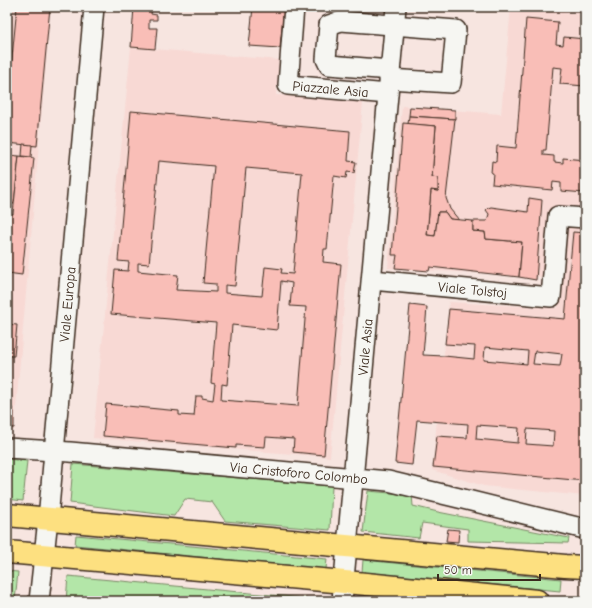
<svg xmlns="http://www.w3.org/2000/svg" width="592" height="608" font-family="'Comic Neue',sans-serif">
	<rect width="100%" height="100%" fill="#f7e5e0"/>
	<filter id="ink" filterUnits="userSpaceOnUse"><feTurbulence type="fractalNoise" baseFrequency=".025" numOctaves="2"/><feDisplacementMap in="SourceGraphic" scale="8" xChannelSelector="R" yChannelSelector="G"/><feConvolveMatrix kernelMatrix="1 2 1 2 8 2 1 2 1" color-interpolation-filters="sRGB"/></filter>
	<g filter="url(#ink)">
		<g fill="#f8d9d4">
			<path d="M7 7H51L14 430 7 429Z"/>
			<path d="M511 7H523L585 14V496L484 486 432 470 449 302 558 308 559 278 388 268 402 106 501 114Z"/>
			<path d="M131 47 279 60 276 95 363 102 330 457 93 438Z"/>
		</g>
		<g fill="#b3e6a8" stroke="#778863">
			<path d="M7 459 27 461 23 501 7 499Z"/>
			<path d="M73 464 332 486 330 530 225 521 212 502 185 499 174 516 70 503Z"/>
			<path d="M368 491 412 495 413 506 438 512 569 538 568 543 468 541V529L422 523 419 538 363 532Z"/>
			<path d="M76 535 327 559 326 569 75 545Z"/>
			<path d="M363 560 561 579 560 591 362 572Z"/>
			<path d="M7 571 18 572 15 601H7Z"/>
			<path d="M68 576 325 600V601H66Z"/>
		</g>
		<g fill="#f9beb7" stroke="#3b2a1e" fill-rule="evenodd">
			<path d="M17 7H50L37 146 7 143V98H8Z"/>
			<path d="M134 7H152L151 14 157 15V20H149V28H157L155 49 131 47Z"/>
			<path d="M253 7H284L280 48 249 46Z"/>
			<path d="M526 19 558 22 556 44 563 45 564 37 585 39V86L560 84 562 68 553 67 546 150H543V155L554 156V162L563 163V158L585 160V193L561 191V183L553 182 552 190 492 184 493 173H491L492 161 496 162 497 146 516 148Z"/>
			<path d="M410 107 455 110V119L409 116Z"/>
			<path d="M131 111 350 131 348 161 356 162 354 173 347 172 346 178 334 176 327 249H324L323 262 341 264 324 455 293 452 294 439 266 437 265 447 236 445V448L103 436 106 404 179 411V415L194 416 196 396H202V398L213 400 215 384 211 383 216 323 111 314 115 270 128 271 129 262 118 261ZM159 161 214 166 203 283 216 284V292L176 290 178 275 138 271V263L149 264ZM246 168 302 173 293 274 281 273 282 269 265 267 262 296 225 293V285L235 286ZM281 281 292 283 290 306 306 307 298 406 221 400 222 384 227 385 232 325 277 330Z"/>
			<path d="M409 116 455 119 446 198 450 209 459 220 450 219 445 212H438L435 236 427 235 431 190 438 191V178L432 177 436 126 408 124Z"/>
			<path d="M403 123 436 126 432 177 438 178V191L431 190 427 235 435 236 438 212H445L450 219 473 221V231L485 232 486 239 522 242 519 277 430 267 429 271 395 268 397 255H392Z"/>
			<path d="M23 144 32 145 31 157 22 156Z"/>
			<path d="M7 155 19 156 14 204 7 203Z"/>
			<path d="M19 156 34 158 22 275 7 273V214H13Z"/>
			<path d="M529 198 542 200 536 280 519 277 522 242 486 239 485 232 473 231V221H487L489 214 486 210 488 208 491 207 528 212Z"/>
			<path d="M573 232 585 233V481L433 467 437 436 467 438 468 424 417 420 412 465 395 463 410 305 427 307 423 355 444 356 474 359 475 346 445 344 449 309 565 319ZM485 347 528 351 527 364 484 360ZM535 351 562 354 560 366 533 364ZM477 425 519 428 518 443 476 439ZM527 429 554 431 553 446 526 444Z"/>
			<path d="M7 324 17 325 14 356H7Z"/>
			<path d="M7 403 11 406 14 412V428H8L7 426Z"/>
			<path d="M448 529 459 530 458 542 446 541Z"/>
		</g>
		<g fill="none" stroke-linecap="round" stroke-linejoin="round">
			<g stroke="#3b2a1e" stroke-width="22">
				<g id="minor">
					<path id="s1" d="M294 7 288 85 388 94"/>
					<path d="M389 79 451 83 456 30 341 21 329 25 326 59 329 65 390 70"/>
					<path id="s2" d="M372 280 551 297 558 216 585 218"/>
					<path id="s3" d="M7 448 70 452 388 481 459 498 585 529"/>
					<path id="s4" d="M39 601 48 519 94 7"/>
					<path id="s5" d="M342 601 396 7"/>
				</g>
			</g>
			<g stroke="#3b2a1e" stroke-width="25">
				<g id="major">
					<path d="M7 515 565 566 585 567"/>
					<path d="M7 552 356 583 537 601"/>
				</g>
			</g>
			<use href="#minor" stroke="#f6f6f2" stroke-width="19"/>
			<use href="#major" stroke="#fde080" stroke-width="22"/>
		</g>
	</g>
	<g text-anchor="middle" dominant-baseline="central" stroke-width="3" stroke-linejoin="round" paint-order="stroke">
		<g font-size="14" fill="#3b2a1e" stroke="#f6f6f2">
			<text stroke="none"><textPath href="#s1" startOffset="121">Piazzale Asia</textPath></text>
			<text stroke="none"><textPath href="#s2" startOffset="101">Viale Tolstoj</textPath></text>
			<text stroke="none"><textPath href="#s4" startOffset="298">Viale Europa</textPath></text>
			<text stroke="none"><textPath href="#s5" startOffset="255">Viale Asia</textPath></text>
			<text stroke="none"><textPath href="#s3" startOffset="293">Via Cristoforo Colombo</textPath></text>
		</g>
	</g>
	<rect width="592" height="608" fill="none" stroke="#f6f6f2" stroke-width="24"/>
	<rect x="12" y="12" width="568" height="584" fill="none" stroke="#3b2a1e" stroke-width="1.5" filter="url(#ink)"/>
	<path d="M438 574v6h102v-6" fill="none" stroke="#3b2a1e" stroke-width="2"/>
	<text x="444" y="574" font-size="12" fill="#3b2a1e" stroke="#f6f6f2" stroke-width="3" paint-order="stroke">50 m</text>
</svg>
